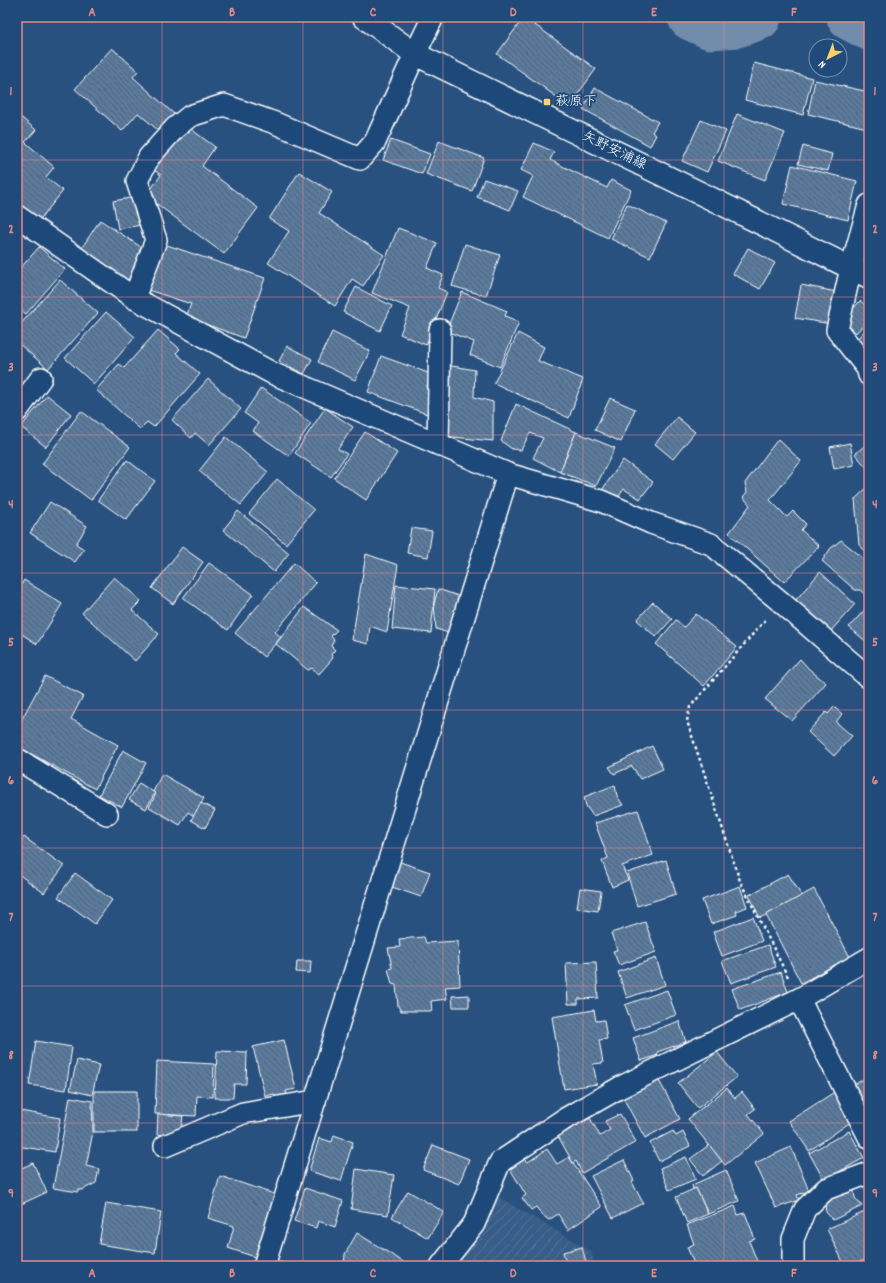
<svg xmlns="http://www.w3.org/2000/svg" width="886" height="1283" font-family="Dekko,'Klee One',sans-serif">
	<defs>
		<pattern id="industrial-furrows" width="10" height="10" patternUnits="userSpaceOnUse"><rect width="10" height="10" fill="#375d88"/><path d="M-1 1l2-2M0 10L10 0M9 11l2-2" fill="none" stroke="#55759a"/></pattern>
		<pattern id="building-back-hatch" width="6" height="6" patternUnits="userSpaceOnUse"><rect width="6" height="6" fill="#5a7a9d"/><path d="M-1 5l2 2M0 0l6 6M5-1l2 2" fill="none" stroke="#536374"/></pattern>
	</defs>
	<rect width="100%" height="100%" fill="#28517f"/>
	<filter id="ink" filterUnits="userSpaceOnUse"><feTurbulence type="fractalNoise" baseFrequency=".025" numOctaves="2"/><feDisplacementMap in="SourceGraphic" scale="8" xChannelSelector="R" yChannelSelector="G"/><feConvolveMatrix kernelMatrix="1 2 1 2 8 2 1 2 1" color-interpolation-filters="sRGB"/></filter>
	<g filter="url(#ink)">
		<path fill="url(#industrial-furrows)" d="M493 1194 591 1251 595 1266H453L476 1240 485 1220Z"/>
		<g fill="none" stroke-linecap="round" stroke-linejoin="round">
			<g stroke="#718dab" stroke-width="47">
				<path d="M691 17 711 26 737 24 758 17"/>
				<path d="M850 17 869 27"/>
			</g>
		</g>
		<g fill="url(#building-back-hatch)" stroke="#fff">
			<path d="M524 17 596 69 569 106 497 54Z"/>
			<path d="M112 48 138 71 133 77 174 114 159 131 138 113 122 131 75 89Z"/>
			<path d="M754 63 812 78 803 115 745 100Z"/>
			<path d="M815 80 869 92V118L867 128 808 114Z"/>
			<path d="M595 88 658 122 652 132 656 135 650 146 583 109Z"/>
			<path d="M17 114 36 130 25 142 54 167 46 177 63 191 36 224 17 208Z"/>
			<path d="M737 114 785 133 765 180 718 161Z"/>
			<path d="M701 120 726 131 707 172 682 161Z"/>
			<path d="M187 126 215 147 202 166 258 208 224 254 146 196 161 175 154 170Z"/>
			<path d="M391 140 430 154 422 174 383 160Z"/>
			<path d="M439 141 484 158 472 191 426 174Z"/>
			<path d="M534 143 554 152 550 160 607 188 611 180 631 190 608 238 523 197 533 176 521 170Z"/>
			<path d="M803 146 832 154 828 171 798 164Z"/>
			<path d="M792 165 857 181 848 220 783 204Z"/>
			<path d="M299 172 332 192 319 213 384 255 363 286 352 279 335 306 268 263 289 231 269 219Z"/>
			<path d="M484 179 518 191 510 210 477 197Z"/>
			<path d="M136 197 141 225 118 229 113 201Z"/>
			<path d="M627 204 666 223 650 257 611 239Z"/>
			<path d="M100 220 147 251 126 283 79 252Z"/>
			<path d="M398 228 437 243 427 268 443 275 438 288 447 292 426 345 400 334 410 308 372 293Z"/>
			<path d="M164 244 265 278 244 338 186 317 191 304 148 290Z"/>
			<path d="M465 244 500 255 486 296 452 286Z"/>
			<path d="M39 247 65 269 26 314 17 307V303L22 297 17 292V272Z"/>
			<path d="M748 248 775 263 760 289 733 274Z"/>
			<path d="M60 280 98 313 48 369 17 342V328Z"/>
			<path d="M801 285 837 292 831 324 795 318Z"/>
			<path d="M356 287 392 306 380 331 343 312Z"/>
			<path d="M462 292 507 311 505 316 519 322 500 367 470 355 474 342 446 331Z"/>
			<path d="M860 301 869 308V319L856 333 843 320Z"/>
			<path d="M106 312 135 337 94 384 65 358Z"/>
			<path d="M869 326V352L856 340Z"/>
			<path d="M158 330 180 349 176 353 200 374 154 427 147 422 140 429 96 390 119 364 124 368Z"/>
			<path d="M332 332 370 351 355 380 318 362Z"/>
			<path d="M518 333 544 347 538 361 583 379 569 418 494 383Z"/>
			<path d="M287 346 312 359 304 374 279 361Z"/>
			<path d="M381 356 431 374 426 389 435 392 427 414 368 392Z"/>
			<path d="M447 365 475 370 474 397 493 402V441L443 436Z"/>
			<path d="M208 379 241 409 209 445 195 433 191 438 172 420Z"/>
			<path d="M261 388 311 423 289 456 253 431 258 423 244 413Z"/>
			<path d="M47 395 71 414 46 447 21 427Z"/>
			<path d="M610 398 635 409 621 442 595 430Z"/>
			<path d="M516 404 576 432 560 472 533 458 543 438 530 433 521 450 512 449 501 441Z"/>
			<path d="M325 408 353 427 338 449 347 454 331 477 295 453Z"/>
			<path d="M81 411 130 447 91 500 42 464Z"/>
			<path d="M677 417 695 432 673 459 655 444Z"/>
			<path d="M365 432 397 453 366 500 334 478Z"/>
			<path d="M576 432 615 448 596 486 560 472Z"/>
			<path d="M226 437 268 472 241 505 199 471Z"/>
			<path d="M778 439 801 461 770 500 787 517 793 511 806 524 801 530 819 546 784 582 729 533 750 505 743 497 747 492 745 483Z"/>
			<path d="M869 442V470L855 454Z"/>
			<path d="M850 443 854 465 834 469 830 447Z"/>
			<path d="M127 460 155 481 126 520 98 500Z"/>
			<path d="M623 460 653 482 640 499 624 489 616 500 602 490Z"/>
			<path d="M277 479 314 510 286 544 249 514Z"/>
			<path d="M869 486V554L859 545 855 499Z"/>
			<path d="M50 502 87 526 76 544 84 549 75 562 30 533Z"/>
			<path d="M238 511 289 553 274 572 223 530Z"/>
			<path d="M411 528 432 531 428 557 407 553Z"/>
			<path d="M841 540 869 563V598L860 590H855L822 561 831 548Z"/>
			<path d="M182 547 203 562 173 604 152 588Z"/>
			<path d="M366 554 398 565 387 632 370 626 368 644 352 640Z"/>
			<path d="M209 563 253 594 228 630 183 598Z"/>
			<path d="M294 563 316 583 275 632 281 637 264 657 235 633Z"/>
			<path d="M820 572 855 604 829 633 794 602Z"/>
			<path d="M114 577 141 601 132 610 159 634 135 661 82 613Z"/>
			<path d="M24 580 62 604 37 644 17 631V592Z"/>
			<path d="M396 585 435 589 431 633 392 629Z"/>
			<path d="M438 589 467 599 455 635 436 629 434 604Z"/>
			<path d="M653 602 672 619 656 637 637 620Z"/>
			<path d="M869 605V644L849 627Z"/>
			<path d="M304 607 337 630 331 636 334 640 331 646 335 650 331 654 333 658 319 674 312 668 308 670 276 644Z"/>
			<path d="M696 614 737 647 704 686 656 644 676 620 684 627Z"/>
			<path d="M800 659 809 669 826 683 792 721 765 699Z"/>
			<path d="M45 676 83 696 71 719 118 745 95 789 17 746V728Z"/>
			<path d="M834 707 842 714 836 722 852 736 834 756 808 732 826 712 828 714Z"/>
			<path d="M652 746 663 769 640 779 632 766 614 774 609 767Z"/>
			<path d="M123 750 146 763 122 807 99 795Z"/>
			<path d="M162 774 204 798 194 816 188 812 180 825 149 807 156 794 153 792Z"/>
			<path d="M139 783 155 793 146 809 129 800Z"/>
			<path d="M615 785 617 796 623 805 593 816 586 806 584 797Z"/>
			<path d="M201 803 215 810 205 828 191 820Z"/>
			<path d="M638 810 653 855 622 866 628 880 612 887 602 861 608 858 595 823Z"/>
			<path d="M24 837 64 866 44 893 17 873V847Z"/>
			<path d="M666 860 676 894 637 906 627 873Z"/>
			<path d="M397 861 430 872 421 897 389 886Z"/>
			<path d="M75 873 112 900 95 924 58 897Z"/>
			<path d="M788 874 802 896 760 918 749 895Z"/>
			<path d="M740 886 747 907 736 911 737 915 711 924 702 900Z"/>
			<path d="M580 888 601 891 598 911 577 908Z"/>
			<path d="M814 889 850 957 801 983 766 915Z"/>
			<path d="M753 917 762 941 722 956 713 932Z"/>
			<path d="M645 922 656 952 619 965 613 951 617 950 611 933Z"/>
			<path d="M424 937 426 943 458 941 460 986 445 987 447 999 431 1001 432 1011H401L398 1006 396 985 392 984 388 969 392 968 388 948 400 947 399 939Z"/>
			<path d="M768 945 776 967 731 983 722 961Z"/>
			<path d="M656 958 665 985 627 998 618 972Z"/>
			<path d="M297 961H311L310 973 296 972Z"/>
			<path d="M596 962 598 998 578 999V1004H568L566 963Z"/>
			<path d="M781 972 788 992 740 1010 732 989Z"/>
			<path d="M667 990 676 1015 634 1030 625 1005Z"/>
			<path d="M469 995V1007H453L452 996Z"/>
			<path d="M594 1010 596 1021 604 1020 607 1039 599 1040 603 1063 593 1064 597 1084 564 1089 552 1017Z"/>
			<path d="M679 1021 686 1042 657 1052 658 1055 641 1061 633 1038Z"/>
			<path d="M284 1040 296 1089 286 1091 287 1095 275 1098 274 1094 265 1096 253 1047Z"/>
			<path d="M36 1041 72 1047 66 1090 29 1085Z"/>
			<path d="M217 1051 247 1052 246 1084H234L233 1098H215Z"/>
			<path d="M717 1052 737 1077 698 1108 678 1083Z"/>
			<path d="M77 1060 99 1065 92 1095 70 1090Z"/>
			<path d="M157 1061 214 1064 213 1097 197 1096 196 1116 155 1114Z"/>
			<path d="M869 1076V1103L858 1109 847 1089Z"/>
			<path d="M657 1077 680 1119 645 1138 622 1096Z"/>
			<path d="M727 1088 735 1098 742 1092 755 1109 748 1114 764 1134 725 1165 688 1119Z"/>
			<rect x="94" y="1091" width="43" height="41"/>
			<path d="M836 1091 855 1119 809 1151 789 1121Z"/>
			<path d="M70 1097 92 1101 93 1132 86 1166 99 1169 96 1183 82 1190H78V1192L53 1188Z"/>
			<path d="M20 1111 60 1118 55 1152 17 1146V1127Z"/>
			<path d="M158 1114 183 1116 181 1131 157 1135Z"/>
			<path d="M620 1114 636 1142 582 1173 576 1161 573 1163 558 1136 590 1118 600 1136 610 1130 605 1121Z"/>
			<path d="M673 1131 676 1136 683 1132 690 1146 659 1161 650 1143Z"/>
			<path d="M849 1131 864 1158 824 1180 809 1153Z"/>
			<path d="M334 1135 353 1142 341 1181 309 1171 319 1138 332 1142Z"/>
			<path d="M433 1145 469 1159 459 1184 423 1170Z"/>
			<path d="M709 1145 722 1161 703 1176 690 1159Z"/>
			<path d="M791 1147 809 1191 797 1195 799 1200 776 1208 755 1163Z"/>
			<path d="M547 1149 557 1164 569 1157 602 1207 568 1230 558 1214 549 1220 542 1215 536 1207 531 1210 522 1198 526 1195 510 1169 525 1159 528 1162Z"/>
			<path d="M686 1157 696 1179 669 1190 660 1168Z"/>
			<path d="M624 1160 634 1181 632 1182 643 1203 613 1218 591 1176Z"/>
			<path d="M33 1163 47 1192 17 1206V1170Z"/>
			<path d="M356 1169 394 1175 388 1215 351 1209Z"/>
			<path d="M726 1170 739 1201 708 1214 696 1188 693 1189 692 1185Z"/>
			<path d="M220 1176 277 1195 258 1258 228 1248 234 1226 208 1218Z"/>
			<path d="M853 1185 855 1198 862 1206 833 1220 826 1212 824 1199Z"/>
			<path d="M305 1188 343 1201 335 1227 318 1221 316 1228 294 1221Z"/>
			<path d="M696 1188 708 1214 687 1223 676 1197Z"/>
			<path d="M408 1191 444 1212 428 1238 392 1217Z"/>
			<path d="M106 1203 161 1212 155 1253 99 1244Z"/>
			<path d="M735 1206 738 1215 745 1213 755 1239 749 1241 759 1266H695L687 1247 694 1244 687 1225Z"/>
			<path d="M869 1210V1258L851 1266H845L827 1229Z"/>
			<path d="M357 1233 408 1265V1266H344L345 1254Z"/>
			<path d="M582 1247 587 1266H567L563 1252Z"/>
			<path d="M278 1261 292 1266H276Z"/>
		</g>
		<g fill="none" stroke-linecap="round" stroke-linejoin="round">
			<g stroke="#fff" stroke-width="24">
				<g id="street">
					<path d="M869 205 851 268 837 330 867 368 869 375"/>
					<path d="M17 216 134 298 272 373 508 474 601 501 651 523 711 544 781 602 869 678"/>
					<path d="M134 298 156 240 137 181 149 157 175 128 190 116 224 105 275 123 360 159 375 142 415 54 433 17"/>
					<path d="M17 411 41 378"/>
					<path d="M438 444 440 330"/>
					<path d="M17 759 107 814"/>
					<path d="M799 999 869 1137"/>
					<path d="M165 1146 243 1113 315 1101"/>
					<path d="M264 1266 508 474"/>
					<path d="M441 1266 474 1224 500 1162 563 1120 619 1088 799 999 869 958"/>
					<path d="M793 1266V1239L805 1209 826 1189 869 1173"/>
				</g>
			</g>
			<g stroke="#fff" stroke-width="25">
				<path id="primary" d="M364 17 415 54 708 197 869 277"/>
			</g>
			<path stroke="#fff" stroke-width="2.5" stroke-dasharray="3 3" stroke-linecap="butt" d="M765 620 690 707 687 721 740 881 788 977"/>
			<use href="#street" stroke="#1f4a7a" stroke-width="21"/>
			<use href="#primary" stroke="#1f4a7a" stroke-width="22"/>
		</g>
	</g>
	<path fill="none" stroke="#e88989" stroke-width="1" stroke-opacity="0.55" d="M162 17V1266M303 17V1266M443 17V1266M583 17V1266M724 17V1266M17 160H869M17 297H869M17 435H869M17 573H869M17 710H869M17 848H869M17 986H869M17 1123H869"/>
	<rect fill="#ffd166" stroke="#1f4a7a" stroke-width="1.5" x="543" y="98" width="8" height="8" rx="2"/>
	<g text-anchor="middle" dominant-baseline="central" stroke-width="3.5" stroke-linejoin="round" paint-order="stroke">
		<g font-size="14" fill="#fff" stroke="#1f4a7a" text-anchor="start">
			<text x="555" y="102">萩原下</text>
		</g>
		<g font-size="14" fill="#fff" stroke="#1f4a7a">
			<text transform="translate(614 151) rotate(26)">矢野安浦線</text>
		</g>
	</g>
	<rect width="886" height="1283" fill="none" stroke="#1f4a7a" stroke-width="44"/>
	<g transform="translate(828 58) rotate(222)"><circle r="19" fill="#1f4a7a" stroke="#7992af"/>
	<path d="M0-3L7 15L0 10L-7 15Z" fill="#ffd166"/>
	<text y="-6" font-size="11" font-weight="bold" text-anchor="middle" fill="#ffffff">N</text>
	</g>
	<rect x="22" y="22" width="842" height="1239" fill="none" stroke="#e88989" stroke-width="1.5"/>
	<g font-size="13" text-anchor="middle" font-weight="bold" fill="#e88989">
		<text x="92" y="16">A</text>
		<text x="232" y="16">B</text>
		<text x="373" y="16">C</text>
		<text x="513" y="16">D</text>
		<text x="654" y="16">E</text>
		<text x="794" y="16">F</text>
		<text x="11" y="95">1</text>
		<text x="875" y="95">1</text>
		<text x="11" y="233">2</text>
		<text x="875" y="233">2</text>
		<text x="11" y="371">3</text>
		<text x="875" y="371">3</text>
		<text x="11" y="508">4</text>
		<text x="875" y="508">4</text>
		<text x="11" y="646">5</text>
		<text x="875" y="646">5</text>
		<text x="11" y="784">6</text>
		<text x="875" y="784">6</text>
		<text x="11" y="921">7</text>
		<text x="875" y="921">7</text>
		<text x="11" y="1059">8</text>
		<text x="875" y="1059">8</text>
		<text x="11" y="1197">9</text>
		<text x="875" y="1197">9</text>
		<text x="92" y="1277">A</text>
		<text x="232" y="1277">B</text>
		<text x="373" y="1277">C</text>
		<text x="513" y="1277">D</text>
		<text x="654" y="1277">E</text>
		<text x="794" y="1277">F</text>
	</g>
</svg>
